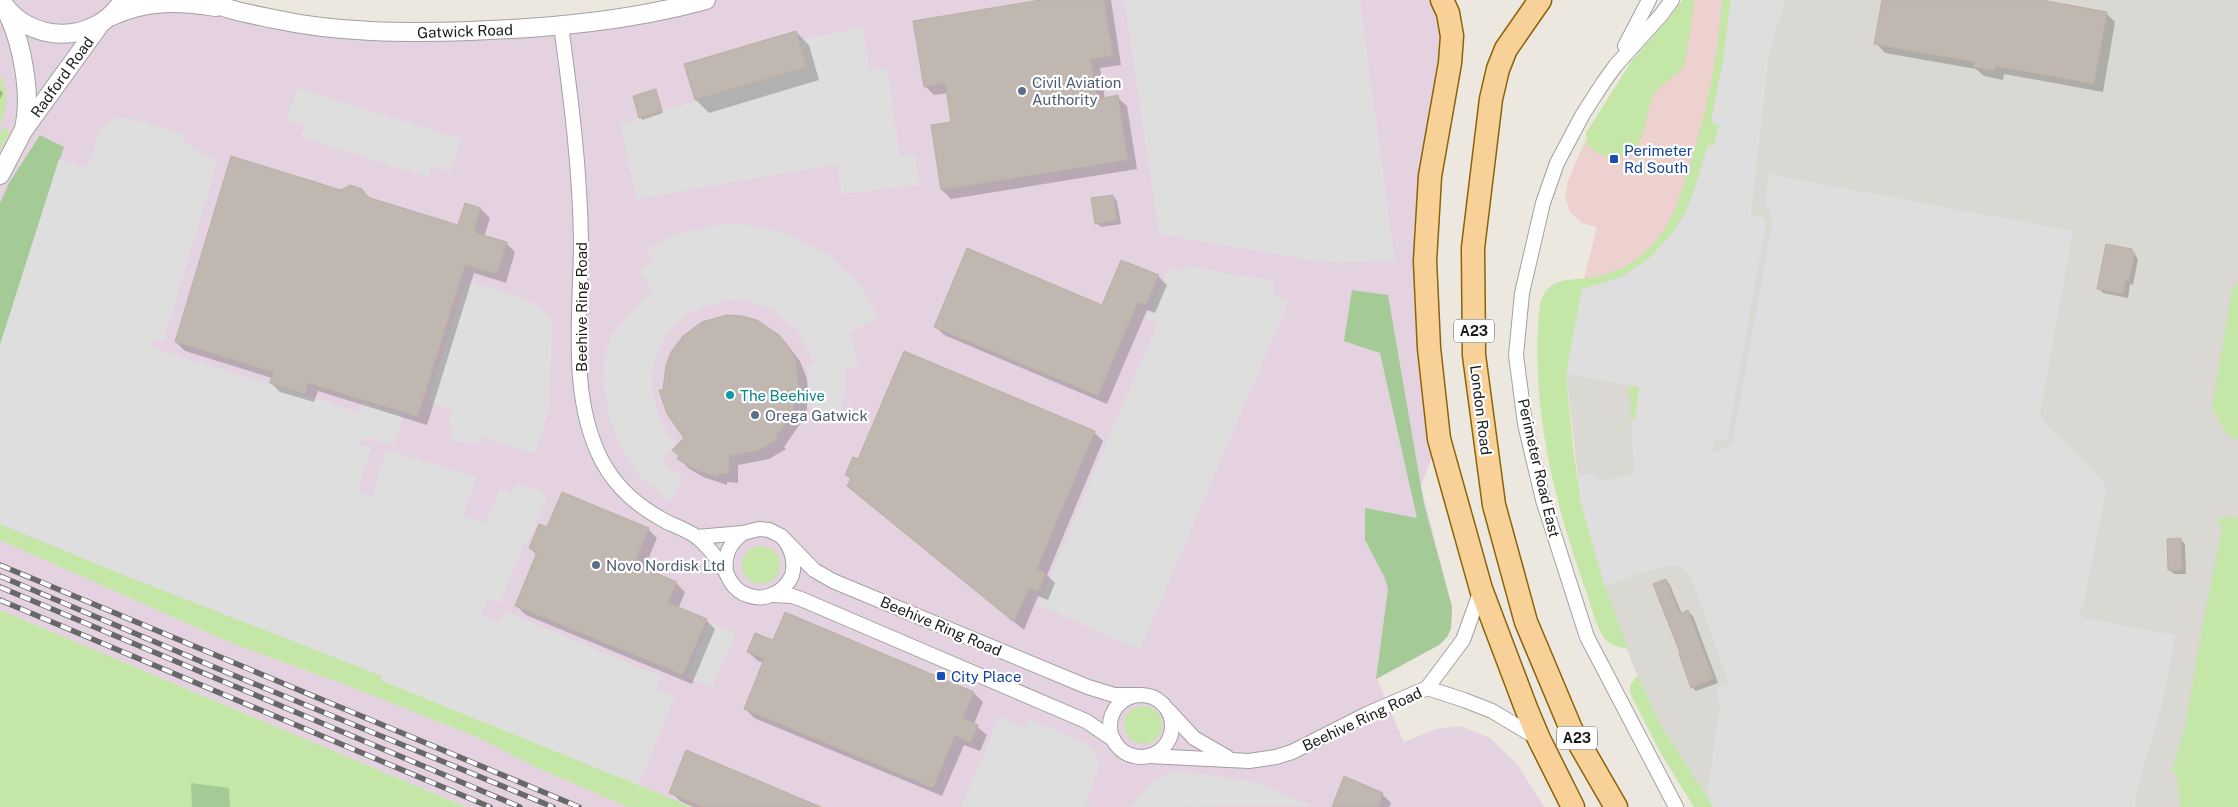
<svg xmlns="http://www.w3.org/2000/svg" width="2238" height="807" font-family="'Public Sans',sans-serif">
	<rect width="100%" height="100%" fill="#ece8e0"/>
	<path fill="#edd1cf" d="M1690 0H1731L1711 122 1664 240 1636 264 1595 282 1584 279 1597 227 1582 223 1570 212 1565 197 1569 178 1586 139 1587 145 1594 151 1614 159Z"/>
	<g fill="#e5d2e1">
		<path d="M0 0H205L292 23 505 30 706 0H1442L1448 13 1430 176 1439 439 1421 486 1452 607V620L1447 637 1439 645 1377 679 1404 742 1436 729 1460 726 1490 738 1518 765 1544 807H692L388 682 0 539Z"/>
		<path d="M0 540 236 645 344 684 477 737 531 765 628 807H466L0 610Z"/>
	</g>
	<path fill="#dad8d2" d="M1722 0H2238V807H1714L1661 726 1632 663 1602 578 1581 503 1566 374 1584 279 1606 274 1634 262 1659 238 1673 215 1697 144 1709 100 1717 54Z"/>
	<g fill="#c4e6a6">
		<path d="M1682 0H1694C1693 11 1687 61 1682 68 1675 79 1659 82 1652 98 1644 119 1647 149 1622 156 1609 160 1597 154 1587 145L1586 133 1631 62 1671 16Z"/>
		<path d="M1722 0H1731L1723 61 1711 122 1719 124 1714 146 1708 145C1693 200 1676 249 1623 276 1610 282 1596 285 1582 289L1566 374 1573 447 1581 503 1602 578 1628 649C1619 647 1610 646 1604 638 1595 625 1591 604 1585 588 1553 499 1529 399 1540 303 1550 272 1575 283 1600 276 1615 272 1629 266 1641 256 1669 234 1679 201 1689 168 1707 112 1718 58 1722 0Z"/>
		<path d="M0 74C9 94 7 107 0 127Z"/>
		<path d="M3 128 10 131 0 151V134Z"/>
		<path d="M2238 283V439L2228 435 2212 408 2232 291Z"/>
		<path d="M1629 385 1640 387 1635 419H1631Z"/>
		<path d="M2220 517 2238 518V807H2180L2177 773 2172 771 2186 724 2202 628 2223 526 2218 524Z"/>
		<path d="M0 524 119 573 383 676 381 680 692 807H628L531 765 477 737 344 684 236 645 0 540Z"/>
		<circle cx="761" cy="565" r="19"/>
		<path d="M0 610 466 807H0Z"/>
		<path d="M1638 675 1661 726 1714 807H1694L1660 752 1630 693V685Z"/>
		<circle cx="1143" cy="725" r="19"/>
	</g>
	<g fill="#a4ca96">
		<path d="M40 135 64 147 0 345V203L9 183Z"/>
		<path d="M1352 290 1388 295 1424 504 1452 607 1451 629 1447 637 1439 645 1376 679 1388 589 1385 578 1365 540V508L1417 518 1380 353 1344 341Z"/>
		<path d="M191 783 229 788 230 807H192Z"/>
	</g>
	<g fill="#dedede">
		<path d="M1124 0H1360L1395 261 1337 263 1315 261 1159 234Z"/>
		<path d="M1731 0H1785L1769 55 1751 214 1763 217 1766 223 1727 441 1714 440 1711 453 1732 445 1772 225V219L1765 202 1769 174 2073 231 2040 414 2044 422 2094 471 2107 488 2083 608H2078L2084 618 2175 635 2163 701 2137 790 2135 807H1714L1707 796 1720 705 1716 688 1729 684 1690 574 1680 566 1666 567 1637 574 1605 586 1581 503 1577 476 1596 473 1598 482 1634 474 1631 419 1635 418 1639 387 1566 374 1582 289 1621 277 1649 258 1672 234 1689 206 1708 145 1714 146 1719 125 1711 122 1723 61Z"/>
		<path d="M863 27 870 70 887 68 900 156 915 155 920 185 842 194 837 164 637 199 620 124 807 67 799 40Z"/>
		<path d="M297 88 461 139 450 172 431 166 428 177 301 137 305 125 287 120Z"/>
		<path d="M116 118 132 119 185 134 182 141 218 161 163 342 153 339 150 347 359 412 363 402 403 415 394 445 367 438 359 442 358 444 371 448 358 491 372 496 386 450 477 477 463 515 485 524 500 489 511 493 516 483 548 495 528 542 525 541 500 603 488 599 481 615 499 623 504 611 661 676 656 688 675 696 639 785 381 680 382 676 119 573 0 524V345L59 159 87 167 101 129Z"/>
		<path d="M740 224 768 228 784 233 827 254 854 279 866 294 879 318 849 332 860 366 846 368 845 396 837 420 809 408 806 404 809 384 807 366 813 364 810 354 796 329 773 310 753 302 727 300 696 309 679 321 661 344 651 374 653 396 657 411 664 427 676 444 662 460 683 479 670 502 638 475 618 442 609 415 603 382 605 353 611 336 652 289 638 272 654 261 647 250 665 239 690 231 716 225Z"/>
		<path d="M1184 266 1275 281 1273 294 1289 301 1140 650 1038 605 1157 324 1146 319 1168 268 1181 272Z"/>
		<path d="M467 281 526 299 547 313 552 320 550 403 537 451 529 452 480 437 477 444 450 440 454 426 448 424 452 410 427 402Z"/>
		<path d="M709 622 736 633 712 688 687 677Z"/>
		<path d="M1000 716 1025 727 1029 719 1083 742 1092 748 1098 758 1099 768 1085 804 1090 807H961Z"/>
		<path d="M1177 771 1255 782 1313 806 1130 807 1148 785 1166 774Z"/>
	</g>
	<g fill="#0003">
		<path d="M1048 0H1111L1121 65 1100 68 1105 99 1117 97 1127 106 1137 169 951 199 942 190 953 123 948 93 934 95 925 86Z"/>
		<path d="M1883 0H2035L2106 13 2115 22 2103 92 2004 74 2003 80 1984 76 1976 69 1885 53 1876 43Z"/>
		<path d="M796 32 809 45 819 80 709 113 696 100 686 65Z"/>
		<path d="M0 90 3 93 0 99Z"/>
		<path d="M655 91 663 113 642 120 634 97Z"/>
		<path d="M362 190 372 200 459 226 466 204 481 209 490 218 484 237 506 243 515 252 506 283 474 273 427 425 318 391 314 402 280 392 271 383 272 378 185 351 176 342 341 191Z"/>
		<path d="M1113 196 1117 201 1121 224 1101 227 1096 223Z"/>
		<path d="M2132 251 2138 259 2133 285 2130 284 2128 298 2103 293 2099 288Z"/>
		<path d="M1158 276 1167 285 1155 313 1147 310 1107 404 944 335 936 327 1103 307Z"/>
		<path d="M785 342 800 361 807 379 808 393 807 408 802 421 784 447 786 449 769 459 738 465V483L727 482V485L703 477 688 468 679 458Z"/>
		<path d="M1094 432 1103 441 1047 575 1055 583 1048 600 1038 596 1024 630 858 495 851 480 847 475 859 461Z"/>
		<path d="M548 529H648L657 538 644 569 676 583 685 592 678 609 706 620 715 629 692 684 526 615 517 606 537 555 530 548Z"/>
		<path d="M2181 540 2185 544 2186 574H2174L2169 570Z"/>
		<path d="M1666 580 1670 585 1682 614 1688 612 1693 616 1718 683 1696 691 1692 687 1682 654Z"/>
		<path d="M785 614 974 693 983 702 974 724 987 735 980 751 964 745 942 796 754 718 745 708 764 663 758 661 748 652 774 642Z"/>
		<path d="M671 792 818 807H693L680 801Z"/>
		<path d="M1382 794 1391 803 1389 807H1378L1382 796H1380L1375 807H1334Z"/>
	</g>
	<g fill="#c0b8b0" stroke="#bdafa3">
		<path d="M1040 0H1104L1113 56 1091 59 1098 99 1118 95 1128 160 941 190 931 125 951 122 945 83 924 87 913 21Z"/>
		<path d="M1882 0H2042L2107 12 2094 84 1995 66 1994 71 1973 67 1974 62 1874 44Z"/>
		<path d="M796 31 807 67 695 100 684 64Z"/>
		<path d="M656 89 662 111 639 118 633 96Z"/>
		<path d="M231 156 341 190 350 185 362 189 367 197 458 225 465 203 481 208 474 230 477 231 476 233 507 242 497 274 465 265 418 417 308 383 305 394 270 383 273 372 175 342Z"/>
		<path d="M1113 195 1117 220 1095 224 1091 198Z"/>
		<path d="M2106 244 2132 249V253H2135L2129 281 2126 280 2123 294 2097 289Z"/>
		<path d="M967 248 1102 305 1121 260 1159 275 1146 305 1138 302 1098 396 934 327Z"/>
		<path d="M727 315 742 316 757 320 779 335 789 347 796 361 799 388 793 412 776 437 778 439 759 450 729 456V474H718V477L698 471 677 459 679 456 672 450 684 438 667 414 659 390H663L666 365 671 352 683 336 702 322Z"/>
		<path d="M904 351 1095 431 1037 569 1046 573 1038 592 1029 588 1014 622 847 486 851 478 845 475 853 457 858 459Z"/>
		<path d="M562 492 649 528 634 564 677 582 668 603 707 619 683 675 515 606 537 552 529 548 539 524 547 527Z"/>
		<path d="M2181 538 2182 570H2168L2167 539Z"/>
		<path d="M1666 579 1680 614 1688 610 1714 679 1691 688 1679 654 1680 653 1653 584Z"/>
		<path d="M785 612 974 692 963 718 978 725 971 743 955 736 933 788 744 709 764 659 747 652 755 633 773 640Z"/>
		<path d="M686 750 821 807H704L669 793Z"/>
		<path d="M1344 776 1383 793 1377 807H1332Z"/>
	</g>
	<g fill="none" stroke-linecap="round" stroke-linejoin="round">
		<g stroke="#a1a1a1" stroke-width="16">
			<g id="minor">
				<path d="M1672 0 1661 15 1616 65 1603 83 1583 114 1557 163 1543 203 1522 293 1516 355 1525 424 1543 500 1587 637 1676 807"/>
				<path d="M561 26C571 98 580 169 581 241 581 312 568 396 602 461 617 489 639 507 667 522 676 526 689 531 697 537 708 546 717 558 724 569 727 573 728 578 731 582 739 595 757 601 771 595 780 592 789 584 792 575 796 561 792 550 784 539"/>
				<path d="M1625 46 1649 0"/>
				<path d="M697 537 743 533 759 529 769 530 781 536 814 570 833 581 1088 687 1114 695H1140"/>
				<path d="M726 572C724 555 729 544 743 533"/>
				<path d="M773 595 792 596 801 599 1086 721 1114 740"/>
				<path d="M1427 688 1463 640 1481 590"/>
				<circle cx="1141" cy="726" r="31"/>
				<path d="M1170 712 1194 738 1227 757"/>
				<path d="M1149 756 1249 761 1276 757 1292 752 1367 714 1427 688 1464 700 1492 711 1539 739"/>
			</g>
		</g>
		<g stroke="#a1a1a1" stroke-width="20">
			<g id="tertiary">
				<path d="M1 0C28 45 96 45 123 0"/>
				<path d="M205 0C227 10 250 14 274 19 338 33 404 33 470 31 550 28 629 21 706 0"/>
				<path d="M7 12C22 43 32 94 24 128"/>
				<path d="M112 16C147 0 179 1 216 7"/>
				<path d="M0 175 23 131 101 23"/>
			</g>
		</g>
		<g stroke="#8c6305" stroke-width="25">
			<g id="primary">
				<path d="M1442 0 1448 13 1452 36 1450 63 1430 176 1425 261 1429 348 1439 439 1481 589 1526 708 1539 739 1573 807"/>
				<path d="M1540 0 1506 49 1498 69 1491 99 1473 248 1474 355 1494 505 1526 622 1571 729 1616 807"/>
			</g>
		</g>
		<use href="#minor" stroke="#fff" stroke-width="14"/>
		<use href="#tertiary" stroke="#fff" stroke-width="18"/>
		<use href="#primary" stroke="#f8d199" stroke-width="22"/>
		<g stroke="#686868" stroke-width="5.5">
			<g id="rail">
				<path d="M0 565 579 807"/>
				<path d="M0 576 221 670 553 807"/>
				<path d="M0 587 520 807"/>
				<path d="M0 600 490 807"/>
			</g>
		</g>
		<use href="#rail" stroke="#fff" stroke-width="4" stroke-dasharray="11" stroke-linecap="butt"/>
	</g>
	<g fill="#5c6f8a" stroke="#fff" stroke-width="2">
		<circle cx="1022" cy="91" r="5"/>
		<circle cx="755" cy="415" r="5"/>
		<circle cx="596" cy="565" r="5"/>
	</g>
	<g fill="#1a4fb4" stroke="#fff" stroke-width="2">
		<rect x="1609" y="154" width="10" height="10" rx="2.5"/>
		<rect x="936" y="671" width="10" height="10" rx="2.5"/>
	</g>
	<circle fill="#0f9aa8" stroke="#fff" stroke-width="2" cx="730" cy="395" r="5"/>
	<g text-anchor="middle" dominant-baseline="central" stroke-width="4.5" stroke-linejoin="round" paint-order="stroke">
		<g fill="#fff" stroke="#5f5f5f" stroke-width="1">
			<rect x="1454" y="319.5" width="40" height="23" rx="4"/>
			<rect x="1557" y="726.5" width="40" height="23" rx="4"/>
		</g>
		<g font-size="14" font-weight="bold" fill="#1a1a1a">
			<text x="1474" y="331">A23</text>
			<text x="1577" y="738">A23</text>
		</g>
		<g font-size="15" fill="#1a1a1a" stroke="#fff">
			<text transform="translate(465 31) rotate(-2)">Gatwick Road</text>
			<text transform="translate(62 77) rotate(-54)">Radford Road</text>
			<text transform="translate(581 307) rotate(-90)">Beehive Ring Road</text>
			<text transform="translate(1481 410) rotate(83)">London Road</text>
			<text transform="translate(1539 468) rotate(77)">Perimeter Road East</text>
			<text transform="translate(941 626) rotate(23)">Beehive Ring Road</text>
			<text transform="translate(1362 719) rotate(-25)">Beehive Ring Road</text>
		</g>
		<g font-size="15" fill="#4e5e75" stroke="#fff" text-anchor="start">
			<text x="1032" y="82">Civil Aviation<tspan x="1032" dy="17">Authority</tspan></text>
			<text x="765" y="415">Orega Gatwick</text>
			<text x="606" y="565">Novo Nordisk Ltd</text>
		</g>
		<g font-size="15" fill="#164399" stroke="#fff" text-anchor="start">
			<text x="1624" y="150">Perimeter<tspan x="1624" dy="17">Rd South</tspan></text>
			<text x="951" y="676">City Place</text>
		</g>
		<g font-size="15" fill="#0d838f" stroke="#fff" text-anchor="start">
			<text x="740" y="395">The Beehive</text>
		</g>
	</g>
</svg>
